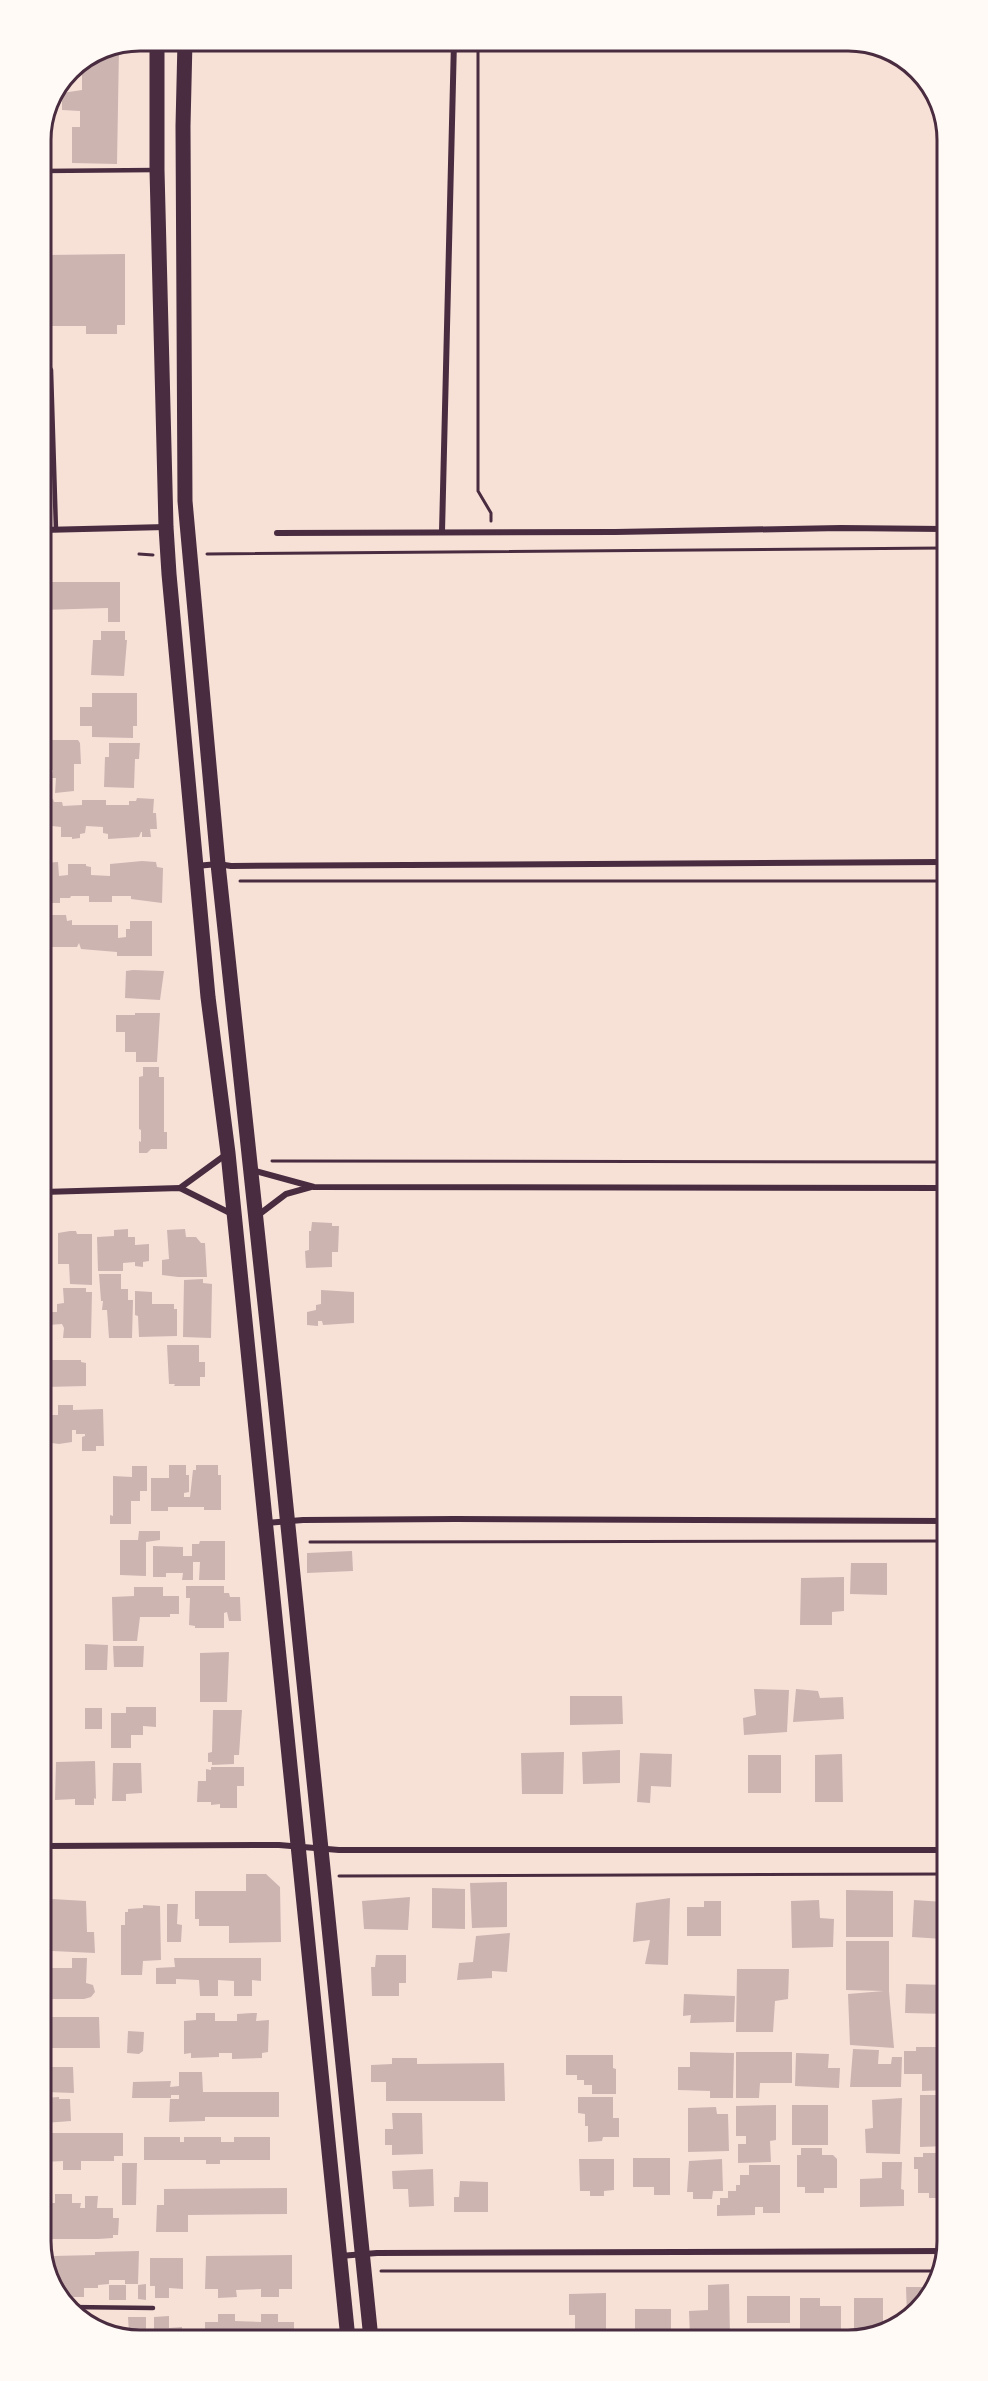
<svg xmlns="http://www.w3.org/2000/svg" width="988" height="2381" font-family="'Work Sans',sans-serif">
	<rect width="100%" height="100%" fill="#f7e1d7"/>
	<g fill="#ccb4b1">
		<path d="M119 49 117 164 72 163V127H80V111L62 110V93L82 90V64Z"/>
		<path d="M125 254V325H117V334H86V326H46V255Z"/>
		<path d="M42 582H120V622H108V608L42 610Z"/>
		<path d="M101 631H125V640H127L124 676 91 675 93 640H101Z"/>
		<path d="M92 693H137V726H133V738L92 737V726H80V707H92Z"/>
		<path d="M51 740H78L80 743 81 764H74V791L55 793 56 778H52L53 770H42V742L52 743Z"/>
		<path d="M109 743H140L139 759H135L134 788 104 787 105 757H109Z"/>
		<path d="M137 798 154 799 153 813H156L157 829H150L151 837H142V832H141L139 837 108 839V834L103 833V827L86 826 85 833 80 834V838L72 839V837H61V827L52 826V839H42V799H53L54 802H62L63 806 82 805V800H106V805H129V801H136Z"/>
		<path d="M142 861 156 862 157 867 163 868 162 903 131 899V896H112V902H89V896H71L70 898H60V903H42V863L58 862 59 876 68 875V864H86V866L91 867V875L110 876V864Z"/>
		<path d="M43 915H66L67 921 72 920V925H118V938L126 937V929H130V921H152V956H117V952L81 949 79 943 77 947H43Z"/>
		<path d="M133 970 164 971 160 1000 125 998 126 971Z"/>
		<path d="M135 1013H160L157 1062H136V1052H125V1032H116V1015H135Z"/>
		<path d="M143 1067H159V1077H164V1132H167V1149H151L147 1153H139V1141L141 1142V1130L139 1129V1077L143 1076Z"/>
		<path d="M312 1222 332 1223V1226H339L338 1252H332V1267L306 1268 305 1251 309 1250V1231H311Z"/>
		<path d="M128 1229V1237H135V1245L149 1244V1261L143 1262V1267L135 1266V1262L123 1263V1271H98L97 1237 114 1236V1230Z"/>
		<path d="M185 1229 186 1237H196L201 1243H205L207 1277H178L162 1275V1260L169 1259 167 1230Z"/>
		<path d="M70 1231H76L77 1234H92V1285L70 1284 69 1264H58V1233Z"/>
		<path d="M99 1274H121V1289H128V1300H133L132 1338H109L107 1310H102L103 1301H101Z"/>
		<path d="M203 1279V1283L212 1284 211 1338 183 1337 184 1280Z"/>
		<path d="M63 1288H86V1292H92L91 1338H63L64 1328 62 1324 48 1325V1312H57V1304L64 1303Z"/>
		<path d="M321 1290 354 1292V1323L323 1325 322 1321H318V1326L307 1325V1312L316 1310V1305L321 1304Z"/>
		<path d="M135 1291 152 1292V1304H174V1309H177V1336L139 1337 138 1316 135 1315Z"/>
		<path d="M167 1345H199V1362H205V1377H200V1386H174L175 1384H169Z"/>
		<path d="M44 1360H81V1362L86 1363V1386L46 1387V1399H44Z"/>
		<path d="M58 1405H73V1410L103 1409 104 1446H96V1451H82V1437L85 1436V1434H76V1430H72V1442L59 1444 44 1442V1415H58Z"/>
		<path d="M169 1465H186V1475H189V1492L184 1493V1497H190L193 1470H196V1465H218V1475H221V1510H204V1507H168V1511H151V1478H169Z"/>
		<path d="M132 1466H147V1491H140V1501H131V1524H110V1515L113 1516V1476L132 1477Z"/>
		<path d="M139 1531H160V1540L146 1542V1576L120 1575V1540H138Z"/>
		<path d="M200 1541H225V1580H199L200 1562H193V1580H182L183 1573H166V1577H153V1546L183 1547V1556H192V1544H199Z"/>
		<path d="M352 1551 353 1571 307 1573V1553Z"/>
		<path d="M851 1563H887V1595L850 1594Z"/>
		<path d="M844 1577V1611L832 1612V1625H800L801 1578Z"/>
		<path d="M186 1586H224V1593H229L230 1597H240L241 1621H229L227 1612 224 1613V1628H195V1626L189 1625 190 1598H186Z"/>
		<path d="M134 1587H163V1596H179V1614H170V1617H140L137 1641H113L112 1597 134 1596Z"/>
		<rect x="44" y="1589" width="3" height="43"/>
		<path d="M85 1644 108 1645 107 1670H85Z"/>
		<path d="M113 1646H144L143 1667H114Z"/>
		<path d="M229 1652 227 1702H200V1653Z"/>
		<path d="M754 1689 789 1690 787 1732 744 1735 743 1718 756 1715Z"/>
		<path d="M796 1689 818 1691 820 1698 843 1697 844 1719 793 1722Z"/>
		<path d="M570 1696H622L623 1724 570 1725Z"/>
		<path d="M126 1707H156V1727L143 1726V1735H131V1748H111V1713H126Z"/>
		<rect x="85" y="1708" width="17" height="21"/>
		<path d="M213 1710H242L239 1755H234V1764L212 1765V1762H208V1753L212 1752Z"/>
		<path d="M620 1750V1783L583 1784 582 1752Z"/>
		<path d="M564 1752 563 1794H522L521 1753Z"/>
		<path d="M640 1753 672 1754 671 1787 651 1786 650 1803 637 1802Z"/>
		<path d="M842 1754 843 1802H815V1755Z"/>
		<rect x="748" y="1755" width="33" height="38"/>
		<path d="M95 1761 96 1799 94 1798V1805H75V1799L55 1800 56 1762Z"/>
		<path d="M113 1763H141L142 1793 126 1794V1801H112Z"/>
		<path d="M211 1767H244V1786H237V1808H220V1804L211 1805V1802H197L198 1781H206V1769L211 1770Z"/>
		<path d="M44 1768H47L46 1785H45Z"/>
		<path d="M246 1874H266L280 1887 281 1942 229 1943V1926H199V1919H195V1891H246Z"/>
		<path d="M507 1882V1927L472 1928 470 1883Z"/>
		<path d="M432 1888 465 1889V1929L432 1928Z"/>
		<path d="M846 1890 893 1891V1937H846Z"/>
		<path d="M410 1897 408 1930 364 1929 362 1901Z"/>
		<path d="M670 1898 668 1965 645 1964 650 1940 633 1942 636 1903Z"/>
		<path d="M52 1899 86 1901 87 1932H94L95 1953 52 1951Z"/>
		<path d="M819 1900 820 1918 834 1919 833 1947 792 1948 791 1901Z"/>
		<path d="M914 1900 944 1902 943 1939 912 1937Z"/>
		<path d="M704 1901H721V1936H687V1907H704Z"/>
		<path d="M167 1904H178L177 1924 182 1925 181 1942H167Z"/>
		<path d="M143 1905 160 1906 161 1960 143 1961 142 1975H121V1925H125V1912H128V1909L143 1908Z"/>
		<path d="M510 1933 507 1972 492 1971V1978L457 1980 459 1963 473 1962 476 1936Z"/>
		<path d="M846 1941H889V1991L894 2048 850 2045 848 1994 884 1991 846 1990Z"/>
		<path d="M376 1955H406V1983H399V1996H372L371 1967H375Z"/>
		<path d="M72 1958H87L86 1983 93 1985 95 1992 91 1997 84 1999H50V1968H72Z"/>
		<path d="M174 1958H261V1981L252 1980V1996H234V1981L218 1980V1996H200L199 1980 176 1979V1984H156V1968L175 1967Z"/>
		<path d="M737 1969H789L788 1999 775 2001 773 2032H736Z"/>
		<path d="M906 1984 947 1985V2014L905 2013Z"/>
		<path d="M684 1994 735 1996 734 2022 690 2023 691 2015 683 2016Z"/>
		<path d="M196 2013H215V2021H237V2014L252 2013H257L256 2021 269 2020 268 2052 262 2053V2058L232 2059V2053H219V2057L191 2058V2053L184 2054V2021L196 2020Z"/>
		<path d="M45 2017H99L100 2048H45Z"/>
		<path d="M128 2031 144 2032 143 2051 139 2054 127 2053Z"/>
		<path d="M916 2047H947V2090L922 2091V2074H904V2051H916Z"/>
		<path d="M853 2049 879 2050 878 2064H891L892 2057H902L901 2087H850Z"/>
		<path d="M690 2052 734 2053 733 2098H710V2091L678 2090V2067H690Z"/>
		<path d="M736 2052H792V2083H760L759 2098H736Z"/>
		<path d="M796 2053 829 2054 828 2068H840L839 2088 795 2086Z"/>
		<path d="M566 2055H613V2068L616 2069V2094H592V2085H584V2080H577V2075H566Z"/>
		<path d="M392 2058H417V2064L504 2063 505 2101H386V2082H371V2065L392 2064Z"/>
		<path d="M45 2067H73L74 2093 45 2092Z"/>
		<path d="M179 2072H202L203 2092H279V2117H205V2121L169 2122 170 2099H179V2095H171V2098H132L133 2082 171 2081 170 2087 179 2086Z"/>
		<path d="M920 2095H947V2146L920 2147Z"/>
		<path d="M59 2097V2099H70L71 2121 45 2123V2098Z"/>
		<path d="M578 2097H613V2118H619V2137H603L602 2141 588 2142V2126H585V2114L578 2113Z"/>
		<path d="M902 2098 900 2154 866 2153 865 2129 873 2128 872 2100Z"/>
		<path d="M776 2105V2140L770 2141 771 2162 738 2163V2144H746V2136H736V2106Z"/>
		<rect x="792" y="2105" width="36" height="40"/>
		<path d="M716 2107 717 2114H728L729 2151 688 2152V2108Z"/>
		<path d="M392 2113H422L423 2154 392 2155V2145H385V2129H393Z"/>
		<path d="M45 2133H123V2156H114V2161H81V2170H63V2161L45 2162Z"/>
		<path d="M144 2137H180V2142H184V2137H221V2142H234V2137H270V2160H220V2164H206V2160H144Z"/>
		<path d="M801 2148H822V2155H833L837 2159V2188H824V2193H805V2187H797V2155H801Z"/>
		<path d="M923 2153H940V2158H947V2214H942V2198H929V2193H918V2169H914V2157H923Z"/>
		<path d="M633 2158H670V2195H654V2187H633Z"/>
		<path d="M579 2159H614V2190L604 2191V2196H590V2191H580Z"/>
		<path d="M722 2159 723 2191H713L712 2199H693V2192H687L689 2161Z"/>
		<path d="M882 2162H902L901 2189 904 2190V2206L860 2207V2179L882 2178Z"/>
		<path d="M122 2163H137L136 2205H122Z"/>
		<path d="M749 2165H780V2213H763V2207H755V2215L717 2216V2205H720V2198H728V2191H736V2185H740V2175H749Z"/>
		<path d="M433 2169 434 2206 409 2207 408 2189H393L392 2171Z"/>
		<path d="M460 2181 488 2182V2212H454V2197H459Z"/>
		<path d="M287 2188V2214L188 2215V2232H156L157 2205H164V2189Z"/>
		<path d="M55 2194H72V2203H81L80 2208H85V2196H98L97 2208H113V2218H119L118 2235H113V2238L98 2239H46L45 2203H55Z"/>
		<path d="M139 2251 138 2284H125V2280H109V2284L98 2285V2288H84V2297H66V2289H57L46 2273V2259H53V2256L95 2255V2252Z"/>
		<path d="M292 2255V2289H279V2297H261V2289L236 2290 237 2297 218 2298V2289H205L206 2256Z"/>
		<path d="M150 2258H183V2289L169 2288V2298H155V2286H150Z"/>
		<path d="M146 2284V2300L138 2299V2285Z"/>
		<path d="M729 2284 730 2336 690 2337 689 2311 708 2310V2285Z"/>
		<rect x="109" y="2285" width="17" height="15"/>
		<path d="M906 2287H925L926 2300 928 2299 907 2316Z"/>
		<path d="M606 2293V2330L575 2331V2315H569V2294Z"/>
		<rect x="747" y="2296" width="43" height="27"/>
		<path d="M800 2298H820V2306H841V2336H813V2333L800 2332Z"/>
		<path d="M854 2298H883V2332L854 2333Z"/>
		<rect x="635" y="2309" width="36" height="28"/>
		<path d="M74 2313H84V2322L79 2320Z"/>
		<path d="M218 2314H235V2321L261 2322V2314H278V2322H294V2339L205 2340V2322H218Z"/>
		<path d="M169 2316V2328L182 2327V2340H150L149 2329H154V2317Z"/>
		<path d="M128 2317H146V2333H129Z"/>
		<path d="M117 2334H136L135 2338H147V2340H133Z"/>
		<rect x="569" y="2335" width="40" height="2"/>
	</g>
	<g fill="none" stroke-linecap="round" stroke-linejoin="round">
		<g stroke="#4a2c40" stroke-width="3">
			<path d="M478 41V491L491 513V521"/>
			<path d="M139 554 153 555"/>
			<path d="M207 554 943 548"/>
			<path d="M240 881H944"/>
			<path d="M272 1161 945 1162"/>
			<path d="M310 1542 946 1541"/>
			<path d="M339 1876 947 1874"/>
			<path d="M381 2271H938"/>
		</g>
		<g stroke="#4a2c40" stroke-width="4.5">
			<path d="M41 171 155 170"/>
			<path d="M41 351 51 370 56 530"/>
			<path d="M70 2307 153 2308"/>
		</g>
		<g stroke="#4a2c40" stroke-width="6">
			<path d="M42 530 166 527"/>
			<path d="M442 532 454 41"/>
			<path d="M277 533 615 532 841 528 943 529"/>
			<path d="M196 866 218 864 231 866 944 862"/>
			<path d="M252 1170 314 1187 945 1188"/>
			<path d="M180 1188 228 1153"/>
			<path d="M43 1192 180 1188 232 1214"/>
			<path d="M257 1216 286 1194 311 1187"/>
			<path d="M266 1523 303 1520 455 1519 946 1521"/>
			<path d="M45 1846 279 1845 339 1850H947"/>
			<path d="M340 2256 377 2253 944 2251"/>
		</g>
		<g stroke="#4a2c40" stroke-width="15">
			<path d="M157 41V170L166 527 169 574 208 997 228 1153 348 2339"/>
			<path d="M185 41 183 126 185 501 218 864 273 1379 371 2339"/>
		</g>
	</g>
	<path d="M0 0H988V2381H0ZM140 51H848A89 89 0 0 1 937 140V2241A89 89 0 0 1 848 2330H140A89 89 0 0 1 51 2241V140A89 89 0 0 1 140 51Z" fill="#fffaf5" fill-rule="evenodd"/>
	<path fill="none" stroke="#4a2c40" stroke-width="3" d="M140 51H848A89 89 0 0 1 937 140V2241A89 89 0 0 1 848 2330H140A89 89 0 0 1 51 2241V140A89 89 0 0 1 140 51Z"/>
</svg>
